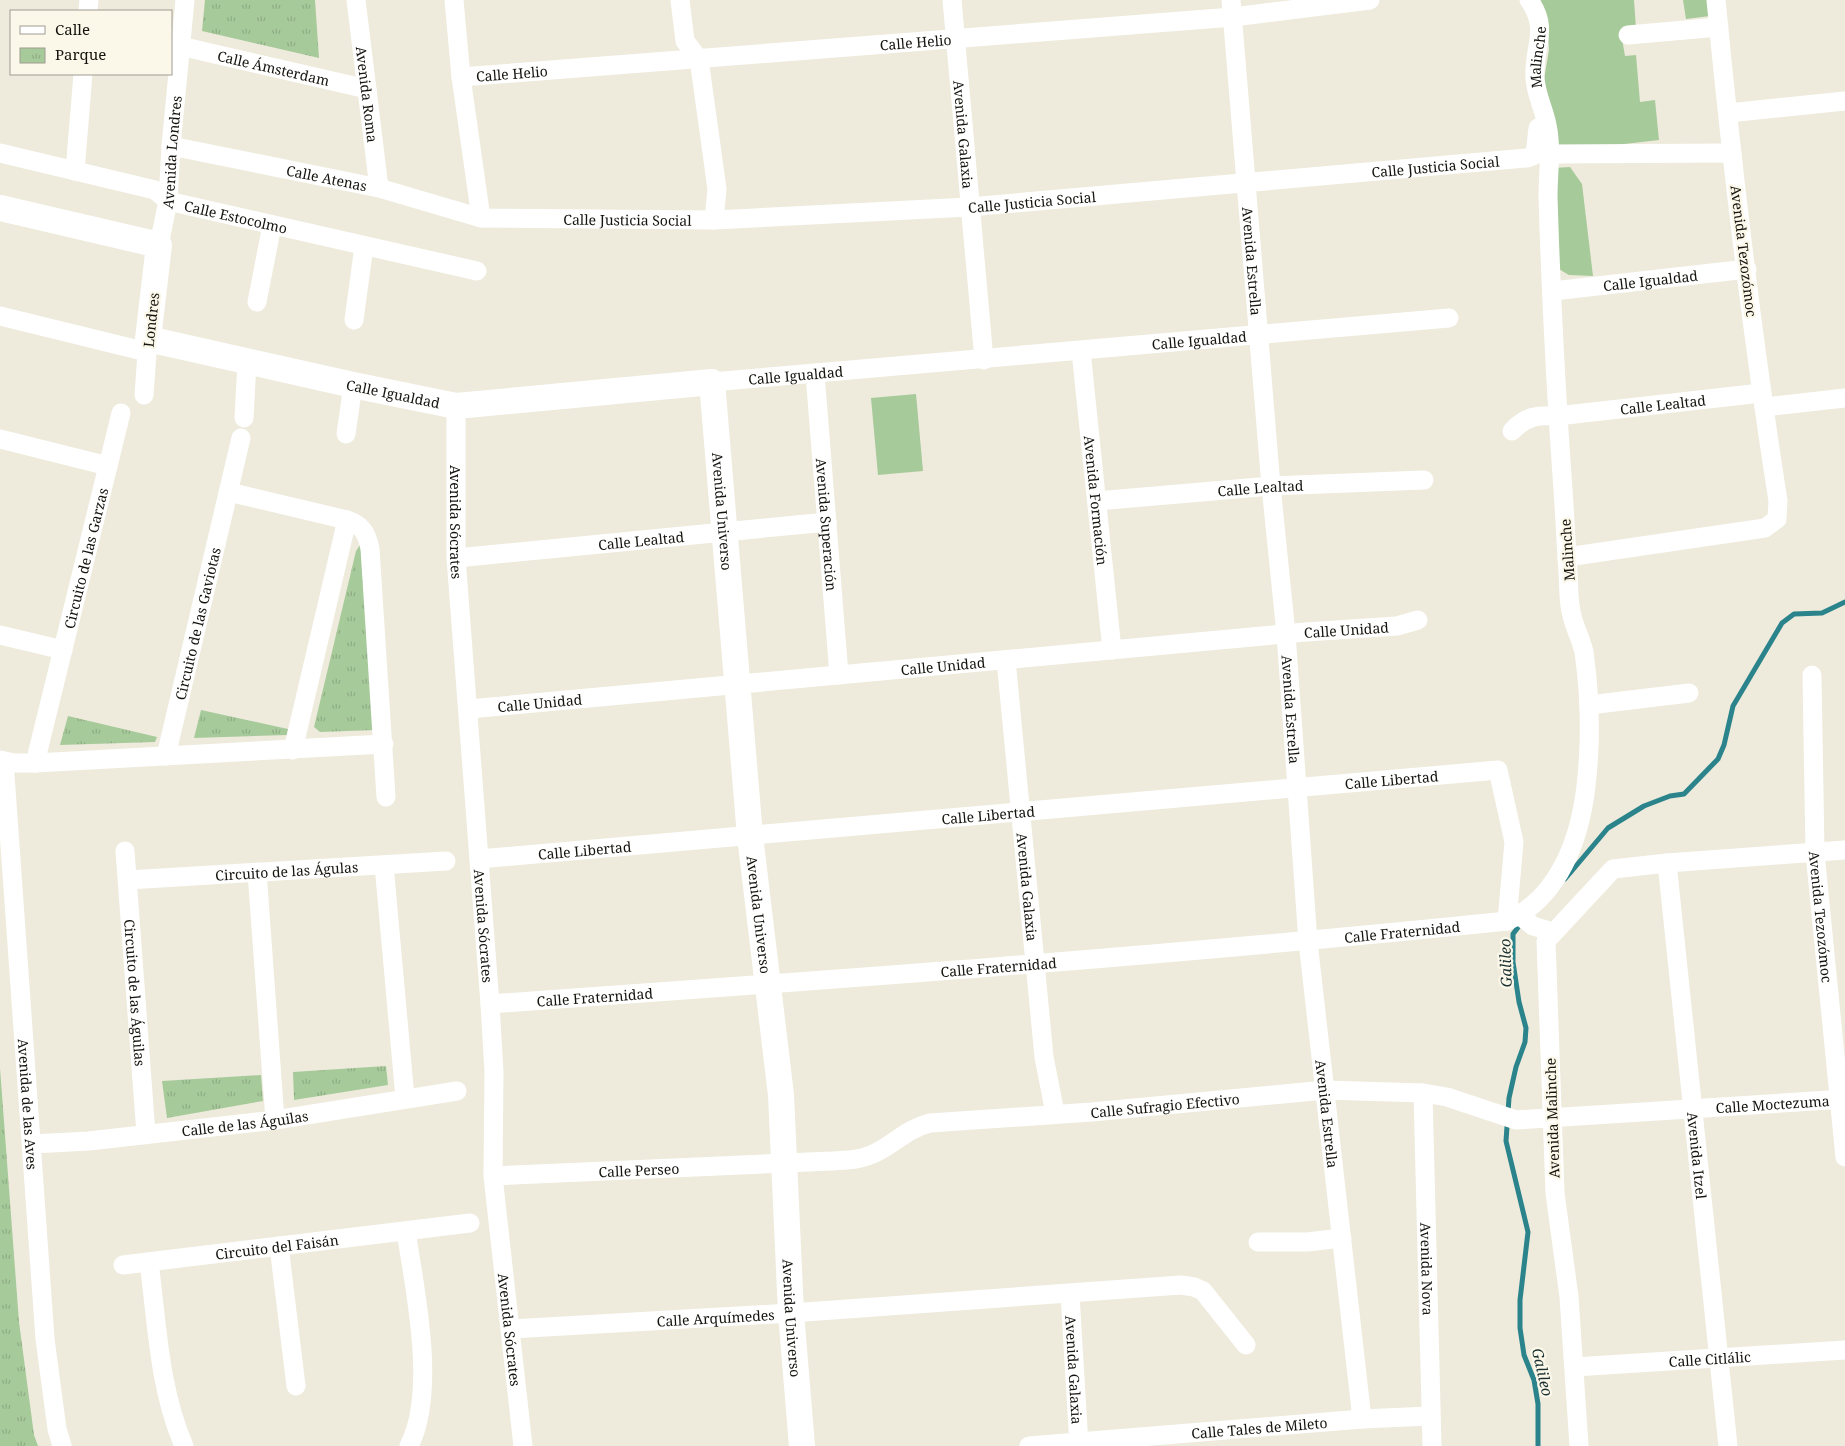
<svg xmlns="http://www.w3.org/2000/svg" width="1845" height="1446" font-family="'Noto Serif',serif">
	<defs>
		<pattern id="park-tufts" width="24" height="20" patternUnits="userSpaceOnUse" patternTransform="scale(1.25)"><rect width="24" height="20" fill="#a7ca9b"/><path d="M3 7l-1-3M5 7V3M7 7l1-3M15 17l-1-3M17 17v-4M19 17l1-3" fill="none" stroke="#8fad84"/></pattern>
	</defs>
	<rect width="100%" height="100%" fill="#eeebdc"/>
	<g fill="#a7ca9b">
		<path d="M1539 0H1634L1636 29 1621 33 1625 56 1636 55 1640 102 1655 100 1659 140 1555 152 1543 85 1549 50 1548 30Z"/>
		<path d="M1683 0H1716L1718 15 1686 19Z"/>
		<path d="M1570 167 1582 184 1593 276 1569 275 1557 268 1553 168Z"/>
		<path d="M916 394 923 471 878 475 871 398Z"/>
	</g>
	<g fill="url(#park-tufts)">
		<path d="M205 0H315L319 58 202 31Z"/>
		<path d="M360 545 364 551 375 730 320 732 314 727 356 551Z"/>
		<path d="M201 710 288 729 287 735 194 738Z"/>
		<path d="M68 716 157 737 155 742 60 745Z"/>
		<path d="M386 1066 388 1085 294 1100 293 1072Z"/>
		<path d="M0 1068 19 1322 34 1435 38 1446H0Z"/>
		<path d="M261 1075 263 1101 167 1118 162 1081Z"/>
	</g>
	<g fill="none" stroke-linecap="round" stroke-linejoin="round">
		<g stroke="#2b848b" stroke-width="5">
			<path d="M1565 879 1608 828 1644 806 1670 796 1684 794 1718 759 1724 745 1733 706 1782 623 1794 614 1822 613 1845 602"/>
			<path d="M1522 922 1513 934V962L1519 1002 1526 1028 1525 1042 1516 1067 1509 1098 1506 1141 1528 1232 1520 1300V1328L1524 1355 1534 1380 1538 1404V1446"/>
		</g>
		<g stroke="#fff" stroke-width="19">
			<path id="s1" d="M356 0 379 188"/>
			<path d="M454 0 461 77 481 218"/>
			<path d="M680 0 685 41 699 59 717 189 714 220"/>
			<path id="s2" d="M952 0 984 360"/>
			<path id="s3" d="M1231 0 1271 486 1286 634 1308 942 1362 1419"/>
			<path d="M88 11 89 0"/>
			<path d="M1628 35 1719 27"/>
			<path id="s4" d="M180 46 367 89"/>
			<path id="s5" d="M461 77 1233 17 1370 0"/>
			<path d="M1728 113 1845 101"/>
			<path id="s6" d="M171 146 379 188 481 218 714 220 969 207 1527 158 1535 155 1538 128"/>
			<path id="s7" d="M0 153 155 190 168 201 477 271"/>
			<path d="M1550 154 1732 153"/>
			<path d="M75 171 83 74"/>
			<path id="s8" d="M159 245 168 201 171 146 185 0"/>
			<path id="s9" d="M1553 291 1747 269"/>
			<path d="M257 302 272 225"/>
			<path d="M0 316 147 352"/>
			<path d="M354 320 364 246"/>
			<path id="s10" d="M1081 351 1112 650"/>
			<path id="s11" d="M815 374 839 675"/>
			<path id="s12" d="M712 382 1449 318"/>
			<path d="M144 395 148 339"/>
			<path id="s13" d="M456 406V558L490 1004 494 1072 493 1176 523 1446"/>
			<path d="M1764 407 1845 398"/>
			<path d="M244 418 247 362"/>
			<path id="s14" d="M1512 431C1526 416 1537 415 1557 416L1761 393"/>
			<path d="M346 434 353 385"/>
			<path d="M0 439 108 466"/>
			<path d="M229 492 347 520C362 525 367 533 370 549L386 797"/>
			<path id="s15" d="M1097 501 1271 486 1424 480"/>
			<path d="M1567 557 1765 528 1777 519 1778 501C1752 335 1732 167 1716 0"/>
			<path id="s16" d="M456 558 827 522"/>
			<path d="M0 635 63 650"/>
			<path id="s17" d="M1006 660 1044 1057 1055 1113"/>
			<path id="s18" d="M1812 675 1815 853 1845 1157"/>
			<path d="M1589 705 1689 693"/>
			<path id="s19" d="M469 709 1306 632 1397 626 1418 620"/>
			<path d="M293 750 347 520"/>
			<path id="s20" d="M166 756 241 438"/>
			<path d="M0 760 14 763H35L384 744"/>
			<path id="s21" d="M4 761 45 1339 57 1429 62 1446"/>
			<path id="s22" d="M35 763 121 413"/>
			<path id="s23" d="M125 851 146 1134"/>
			<path id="s24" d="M479 859 1498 770 1514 842 1507 921"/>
			<path id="s25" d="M1667 863 1728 1446"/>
			<path d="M384 865 405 1098"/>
			<path d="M257 872 275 1120"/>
			<path id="s26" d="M128 880 446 861"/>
			<path d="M1519 915 1533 926 1553 932"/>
			<path id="s27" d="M490 1004C829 980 1168 956 1507 921 1559 898 1580 839 1586 786 1591 743 1590 695 1584 652 1581 638 1573 625 1571 611 1568 598 1569 585 1568 572 1566 545 1565 518 1563 490 1556 393 1551 295 1548 197 1548 173 1552 148 1547 125 1544 109 1536 95 1535 78 1533 47 1550 29 1529 0"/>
			<path id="s28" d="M1423 1093 1432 1446"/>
			<path id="s29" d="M32 1144 89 1141 275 1120 457 1091"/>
			<path id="s30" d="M493 1176 832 1161C846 1160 862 1160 875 1153 896 1143 906 1129 930 1123L1092 1112 1325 1090 1423 1093 1447 1097 1516 1120 1845 1099"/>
			<path d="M406 1231C415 1291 437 1391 409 1446"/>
			<path d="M1258 1242H1307L1342 1238"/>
			<path d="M279 1246 296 1386"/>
			<path d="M149 1262C157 1323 159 1389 184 1446"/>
			<path id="s31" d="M123 1265 470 1223"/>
			<path id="s32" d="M1070 1294 1079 1446"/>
			<path id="s33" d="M511 1329 791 1313 1181 1285 1194 1287 1203 1291 1246 1345"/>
			<path id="s34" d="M1574 1367 1845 1350"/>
			<path id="s35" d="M1029 1446 1362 1419 1430 1416"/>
			<path d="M1579 1446 1569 1297 1555 1193 1546 941 1613 869 1667 863 1845 850"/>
		</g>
		<path stroke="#fff" stroke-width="26" id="s36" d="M0 208 159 245 148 339 353 385 456 406 712 382 750 836 781 1095 791 1313 802 1446"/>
	</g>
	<g text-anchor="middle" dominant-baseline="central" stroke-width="4.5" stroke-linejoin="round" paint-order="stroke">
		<g font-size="14" fill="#14130e" stroke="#fbf8e9">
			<text stroke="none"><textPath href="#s5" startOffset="456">Calle Helio</textPath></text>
			<text stroke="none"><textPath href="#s27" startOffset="1918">Malinche</textPath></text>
			<text stroke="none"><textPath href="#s4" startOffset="96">Calle Ámsterdam</textPath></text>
			<text stroke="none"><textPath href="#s5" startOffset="51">Calle Helio</textPath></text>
			<text stroke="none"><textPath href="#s1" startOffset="95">Avenida Roma</textPath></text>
			<text stroke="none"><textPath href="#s2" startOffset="135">Avenida Galaxia</textPath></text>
			<text stroke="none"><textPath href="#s8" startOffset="94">Avenida Londres</textPath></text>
			<text stroke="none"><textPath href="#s6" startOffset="1275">Calle Justicia Social</textPath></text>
			<text stroke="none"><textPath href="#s6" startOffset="159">Calle Atenas</textPath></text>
			<text stroke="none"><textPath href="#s6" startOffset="870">Calle Justicia Social</textPath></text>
			<text stroke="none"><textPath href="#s7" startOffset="246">Calle Estocolmo</textPath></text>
			<text stroke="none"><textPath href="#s6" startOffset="465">Calle Justicia Social</textPath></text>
			<text transform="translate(1744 251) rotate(83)">Avenida Tezozómoc</text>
			<text stroke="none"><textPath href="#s3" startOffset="262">Avenida Estrella</textPath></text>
			<text stroke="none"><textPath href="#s9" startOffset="98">Calle Igualdad</textPath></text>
			<text transform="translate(151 320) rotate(-84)">Londres</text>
			<text stroke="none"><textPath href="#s12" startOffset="489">Calle Igualdad</textPath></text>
			<text stroke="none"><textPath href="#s12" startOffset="84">Calle Igualdad</textPath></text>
			<text stroke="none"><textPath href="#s36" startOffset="509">Calle Igualdad</textPath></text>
			<text stroke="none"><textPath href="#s14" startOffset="156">Calle Lealtad</textPath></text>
			<text stroke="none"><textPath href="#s15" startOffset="164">Calle Lealtad</textPath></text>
			<text stroke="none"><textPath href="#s10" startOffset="150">Avenida Formación</textPath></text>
			<text stroke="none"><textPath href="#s36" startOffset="960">Avenida Universo</textPath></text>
			<text stroke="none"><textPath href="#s13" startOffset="116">Avenida Sócrates</textPath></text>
			<text stroke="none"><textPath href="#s11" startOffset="151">Avenida Superación</textPath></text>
			<text stroke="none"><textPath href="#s16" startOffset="186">Calle Lealtad</textPath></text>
			<text transform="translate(1567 550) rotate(-94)">Malinche</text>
			<text stroke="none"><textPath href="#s22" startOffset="211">Circuito de las Garzas</textPath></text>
			<text stroke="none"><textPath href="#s20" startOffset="136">Circuito de las Gaviotas</textPath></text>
			<text stroke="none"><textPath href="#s19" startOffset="881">Calle Unidad</textPath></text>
			<text stroke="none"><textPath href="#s19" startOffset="476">Calle Unidad</textPath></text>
			<text stroke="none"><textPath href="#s19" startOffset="71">Calle Unidad</textPath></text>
			<text stroke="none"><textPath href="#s3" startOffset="712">Avenida Estrella</textPath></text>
			<text stroke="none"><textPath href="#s24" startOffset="916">Calle Libertad</textPath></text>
			<text stroke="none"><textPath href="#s24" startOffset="511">Calle Libertad</textPath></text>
			<text stroke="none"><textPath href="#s24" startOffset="106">Calle Libertad</textPath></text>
			<text stroke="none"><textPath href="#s26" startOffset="159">Circuito de las Águlas</textPath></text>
			<text stroke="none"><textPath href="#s17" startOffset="228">Avenida Galaxia</textPath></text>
			<text stroke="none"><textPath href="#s36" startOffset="1365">Avenida Universo</textPath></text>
			<text stroke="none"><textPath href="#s18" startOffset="242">Avenida Tezozómoc</textPath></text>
			<text stroke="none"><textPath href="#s13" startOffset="521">Avenida Sócrates</textPath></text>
			<text stroke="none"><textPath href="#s27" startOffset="915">Calle Fraternidad</textPath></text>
			<text stroke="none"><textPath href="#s27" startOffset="510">Calle Fraternidad</textPath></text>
			<text stroke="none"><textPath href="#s23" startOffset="142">Circuito de las Águilas</textPath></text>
			<text stroke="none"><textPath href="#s27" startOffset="105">Calle Fraternidad</textPath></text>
			<text stroke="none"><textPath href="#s30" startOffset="1295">Calle Moctezuma</textPath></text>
			<text stroke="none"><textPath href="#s21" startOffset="344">Avenida de las Aves</textPath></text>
			<text stroke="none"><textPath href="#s30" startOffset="682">Calle Sufragio Efectivo</textPath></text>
			<text stroke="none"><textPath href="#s3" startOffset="1118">Avenida Estrella</textPath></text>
			<text transform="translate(1552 1118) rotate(-92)">Avenida Malinche</text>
			<text stroke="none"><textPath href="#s29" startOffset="214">Calle de las Águilas</textPath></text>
			<text stroke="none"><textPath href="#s25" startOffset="294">Avenida Itzel</textPath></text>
			<text stroke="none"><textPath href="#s30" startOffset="146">Calle Perseo</textPath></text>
			<text stroke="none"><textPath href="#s31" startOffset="155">Circuito del Faisán</textPath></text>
			<text stroke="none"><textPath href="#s28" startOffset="176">Avenida Nova</textPath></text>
			<text stroke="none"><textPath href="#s33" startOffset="205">Calle Arquímedes</textPath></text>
			<text stroke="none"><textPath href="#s36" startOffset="1770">Avenida Universo</textPath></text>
			<text stroke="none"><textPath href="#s13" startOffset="926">Avenida Sócrates</textPath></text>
			<text stroke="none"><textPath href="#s34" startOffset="136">Calle Citlálic</textPath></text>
			<text stroke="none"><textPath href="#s32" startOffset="76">Avenida Galaxia</textPath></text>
			<text stroke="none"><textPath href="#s35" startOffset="231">Calle Tales de Mileto</textPath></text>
		</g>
		<g font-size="15" font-style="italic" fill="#192f31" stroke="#fbf8e9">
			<text transform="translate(1505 963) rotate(-92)">Galileo</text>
			<text transform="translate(1543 1372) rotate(77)">Galileo</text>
		</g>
	</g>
	<rect x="10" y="10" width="162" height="65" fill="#fbf8e9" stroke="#9f9c91"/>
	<rect x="20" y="26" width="25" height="8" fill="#ffffff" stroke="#9f9c91"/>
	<text x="55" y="35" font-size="15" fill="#14130e">Calle</text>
	<rect x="20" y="48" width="25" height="15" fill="url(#park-tufts)" stroke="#9f9c91"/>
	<text x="55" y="60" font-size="15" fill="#14130e">Parque</text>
</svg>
